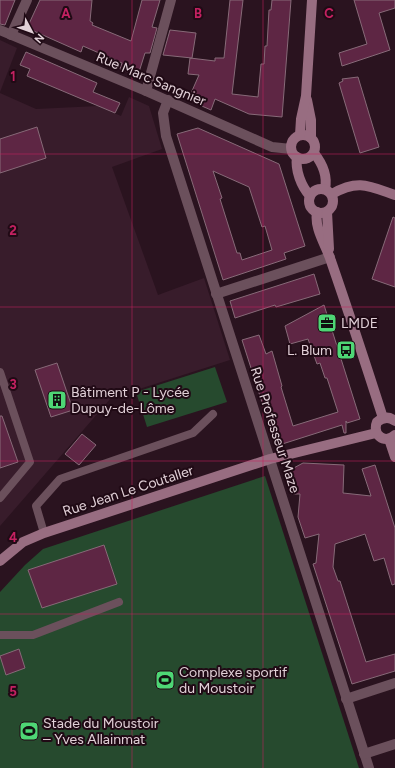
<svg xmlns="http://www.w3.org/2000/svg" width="395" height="768" font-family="Figtree,sans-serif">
	<rect width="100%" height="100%" fill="#2a131f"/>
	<g fill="#381c2b">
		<path d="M0 40 17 48 0 92Z"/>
		<path d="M0 93 36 109 98 106 121 116 129 97 149 106 162 149 112 167 158 295 204 278 230 360 111 398 0 526Z"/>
	</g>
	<g fill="#264a2e">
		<path d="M215 367 227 402 147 427 136 392Z"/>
		<path d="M265 476 359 768H0V592L25 565 43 549Z"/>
	</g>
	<g fill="#5e2644" stroke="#876a78" fill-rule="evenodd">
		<path d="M0 0H15L5 25 0 24Z"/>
		<path d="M40 0H92L90 21 93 23 92 25 131 41 142 0H160L152 27 157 28 150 53H145L139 72 134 75 120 69 122 63 83 46 81 52 27 28Z"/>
		<path d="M230 0H243L232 94 258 97 261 64H264L265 46H267L269 10H271L272 0H291L282 117 249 114 215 99 211 110 188 100 199 75 188 74 190 58 215 61V58H224Z"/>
		<path d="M354 0H395V8L379 13 390 50 342 66 339 53 367 44Z"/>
		<path d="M170 30 196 33 192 58 163 55Z"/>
		<path d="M26 52 97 83 93 92 120 103 115 113 27 76 30 69 20 65Z"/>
		<path d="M358 77 379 147 360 153 339 83 343 81 342 79Z"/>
		<path d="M37 127 46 158 0 173V139Z"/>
		<path d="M198 128 279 164 305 246 284 253 286 259 223 280 177 134ZM213 171 249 187 262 227 265 226 272 250 242 260 240 253H237L220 199 222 198Z"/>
		<path d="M393 217 395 218V287L372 279Z"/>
		<path d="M314 274 320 294 276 307 275 305 235 318 230 301Z"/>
		<path d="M324 305 360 419 347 423 346 421V433H344L342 425 276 446 242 340 259 335 266 354 272 351 282 386 281 387 293 426 338 412 327 378H325L320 363 317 364 308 339 290 344 285 326Z"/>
		<path d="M57 363 73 410 51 417 35 370Z"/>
		<path d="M0 416H2L18 462 0 468Z"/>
		<path d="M82 434 96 445 79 465 65 454Z"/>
		<path d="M303 463 344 465 343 493 371 496 362 469 375 465 395 528V584L392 585 384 558 374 561 365 534 335 544 333 567 338 581H340L366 662 395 654V671L352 684 313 564 316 563 319 534 305 538 298 517 300 494H291L289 488 290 470Z"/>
		<path d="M104 545 117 584 42 608 28 570Z"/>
		<path d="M19 649 25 668 6 675 0 656Z"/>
	</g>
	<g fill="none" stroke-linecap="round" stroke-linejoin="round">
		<g stroke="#6b505c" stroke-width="8">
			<path d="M0 372 30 462 0 498"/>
			<path d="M44 533 36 506 60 479 193 433 213 414"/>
			<path d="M0 635H33L119 602"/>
		</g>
		<g stroke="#6b505c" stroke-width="10">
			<path d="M0 30 146 91 272 147 291 149"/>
			<path d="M11 35 27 0"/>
			<path d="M146 91 171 0"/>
			<path d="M168 100 163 113 166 136 369 768"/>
			<path d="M216 294 330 257"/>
			<path d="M346 699 395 683"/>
			<path d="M364 754 395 744"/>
		</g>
		<g stroke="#986d81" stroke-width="10">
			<path d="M307 100 311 120V138"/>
			<circle cx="303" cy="147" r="12"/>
			<path d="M300 135 301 119 306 96 312 0"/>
			<path d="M314 153C322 163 328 175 325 189"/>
			<path d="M297 157C295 170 301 186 310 196"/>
			<circle cx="321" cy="201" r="12"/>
			<path d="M332 194C358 179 369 186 395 195"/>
			<path d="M317 212C314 229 326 245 331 261 349 313 366 365 383 418"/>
			<path d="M327 212 329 249"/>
			<path d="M395 421C389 416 383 417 377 422 372 434 384 445 395 435"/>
			<path d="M389 439 395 457"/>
			<path d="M0 561 23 542 44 533 270 459 376 433"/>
		</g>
	</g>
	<path fill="none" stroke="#c42161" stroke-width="1" stroke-opacity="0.55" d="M132 0V768M263 0V768M0 154H395M0 307H395M0 461H395M0 614H395"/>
	<defs>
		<g id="office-square" transform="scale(1)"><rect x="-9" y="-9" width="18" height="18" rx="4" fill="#4ed675" stroke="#200a15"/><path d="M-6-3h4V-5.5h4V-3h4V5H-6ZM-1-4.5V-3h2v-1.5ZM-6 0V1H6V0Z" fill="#111"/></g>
		<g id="bus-square" transform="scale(1)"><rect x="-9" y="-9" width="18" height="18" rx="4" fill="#4ed675" stroke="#200a15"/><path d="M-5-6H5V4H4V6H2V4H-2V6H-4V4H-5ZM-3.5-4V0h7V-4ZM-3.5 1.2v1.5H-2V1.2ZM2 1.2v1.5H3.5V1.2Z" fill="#111"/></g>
		<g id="building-square" transform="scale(1)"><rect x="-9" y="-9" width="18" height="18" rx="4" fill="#4ed675" stroke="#200a15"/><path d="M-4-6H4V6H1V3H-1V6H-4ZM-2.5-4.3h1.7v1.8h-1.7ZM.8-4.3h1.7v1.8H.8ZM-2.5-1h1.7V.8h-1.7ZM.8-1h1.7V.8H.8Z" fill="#111"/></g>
		<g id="stadium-square" transform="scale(1)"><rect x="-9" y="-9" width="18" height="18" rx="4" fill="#4ed675" stroke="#200a15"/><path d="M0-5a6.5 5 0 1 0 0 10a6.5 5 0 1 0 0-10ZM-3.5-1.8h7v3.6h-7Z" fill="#111"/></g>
	</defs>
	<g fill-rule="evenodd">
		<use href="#office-square" x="327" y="323"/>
		<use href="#bus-square" x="346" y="350"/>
		<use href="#building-square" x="57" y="400"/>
		<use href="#stadium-square" x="165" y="680"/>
		<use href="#stadium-square" x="29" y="731"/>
	</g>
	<g text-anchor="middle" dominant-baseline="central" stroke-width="4" stroke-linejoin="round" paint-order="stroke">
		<g font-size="14" fill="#e1d0d7" stroke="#200a15">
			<text transform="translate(151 79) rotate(23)">Rue Marc Sangnier</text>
			<text transform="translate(275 430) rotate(72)">Rue Professeur Maze</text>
			<text transform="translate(128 491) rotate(-18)">Rue Jean Le Coutaller</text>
		</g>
		<g font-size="14" fill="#e1d0d7" stroke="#200a15" text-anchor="start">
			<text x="341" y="323">LMDE</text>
			<text x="332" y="350" text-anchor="end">L. Blum</text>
			<text x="71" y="392">Bâtiment P - Lycée<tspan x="71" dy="16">Dupuy-de-Lôme</tspan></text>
			<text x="179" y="672">Complexe sportif<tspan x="179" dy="16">du Moustoir</tspan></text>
			<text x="43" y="723">Stade du Moustoir<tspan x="43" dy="16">– Yves Allainmat</tspan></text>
		</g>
	</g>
	<g font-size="13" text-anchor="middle" font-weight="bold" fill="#c42161" stroke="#200a15" stroke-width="4" stroke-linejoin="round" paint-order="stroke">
		<text x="66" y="18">A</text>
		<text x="198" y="18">B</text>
		<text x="329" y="18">C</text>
		<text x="13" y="81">1</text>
		<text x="13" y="235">2</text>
		<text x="13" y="389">3</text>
		<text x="13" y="542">4</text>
		<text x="13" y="696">5</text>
	</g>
	<g transform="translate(32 32) rotate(131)" stroke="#200a15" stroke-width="3" paint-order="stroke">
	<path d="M0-3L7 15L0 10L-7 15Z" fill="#e1d0d7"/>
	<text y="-6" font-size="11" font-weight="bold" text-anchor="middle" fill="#e1d0d7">N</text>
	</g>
</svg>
